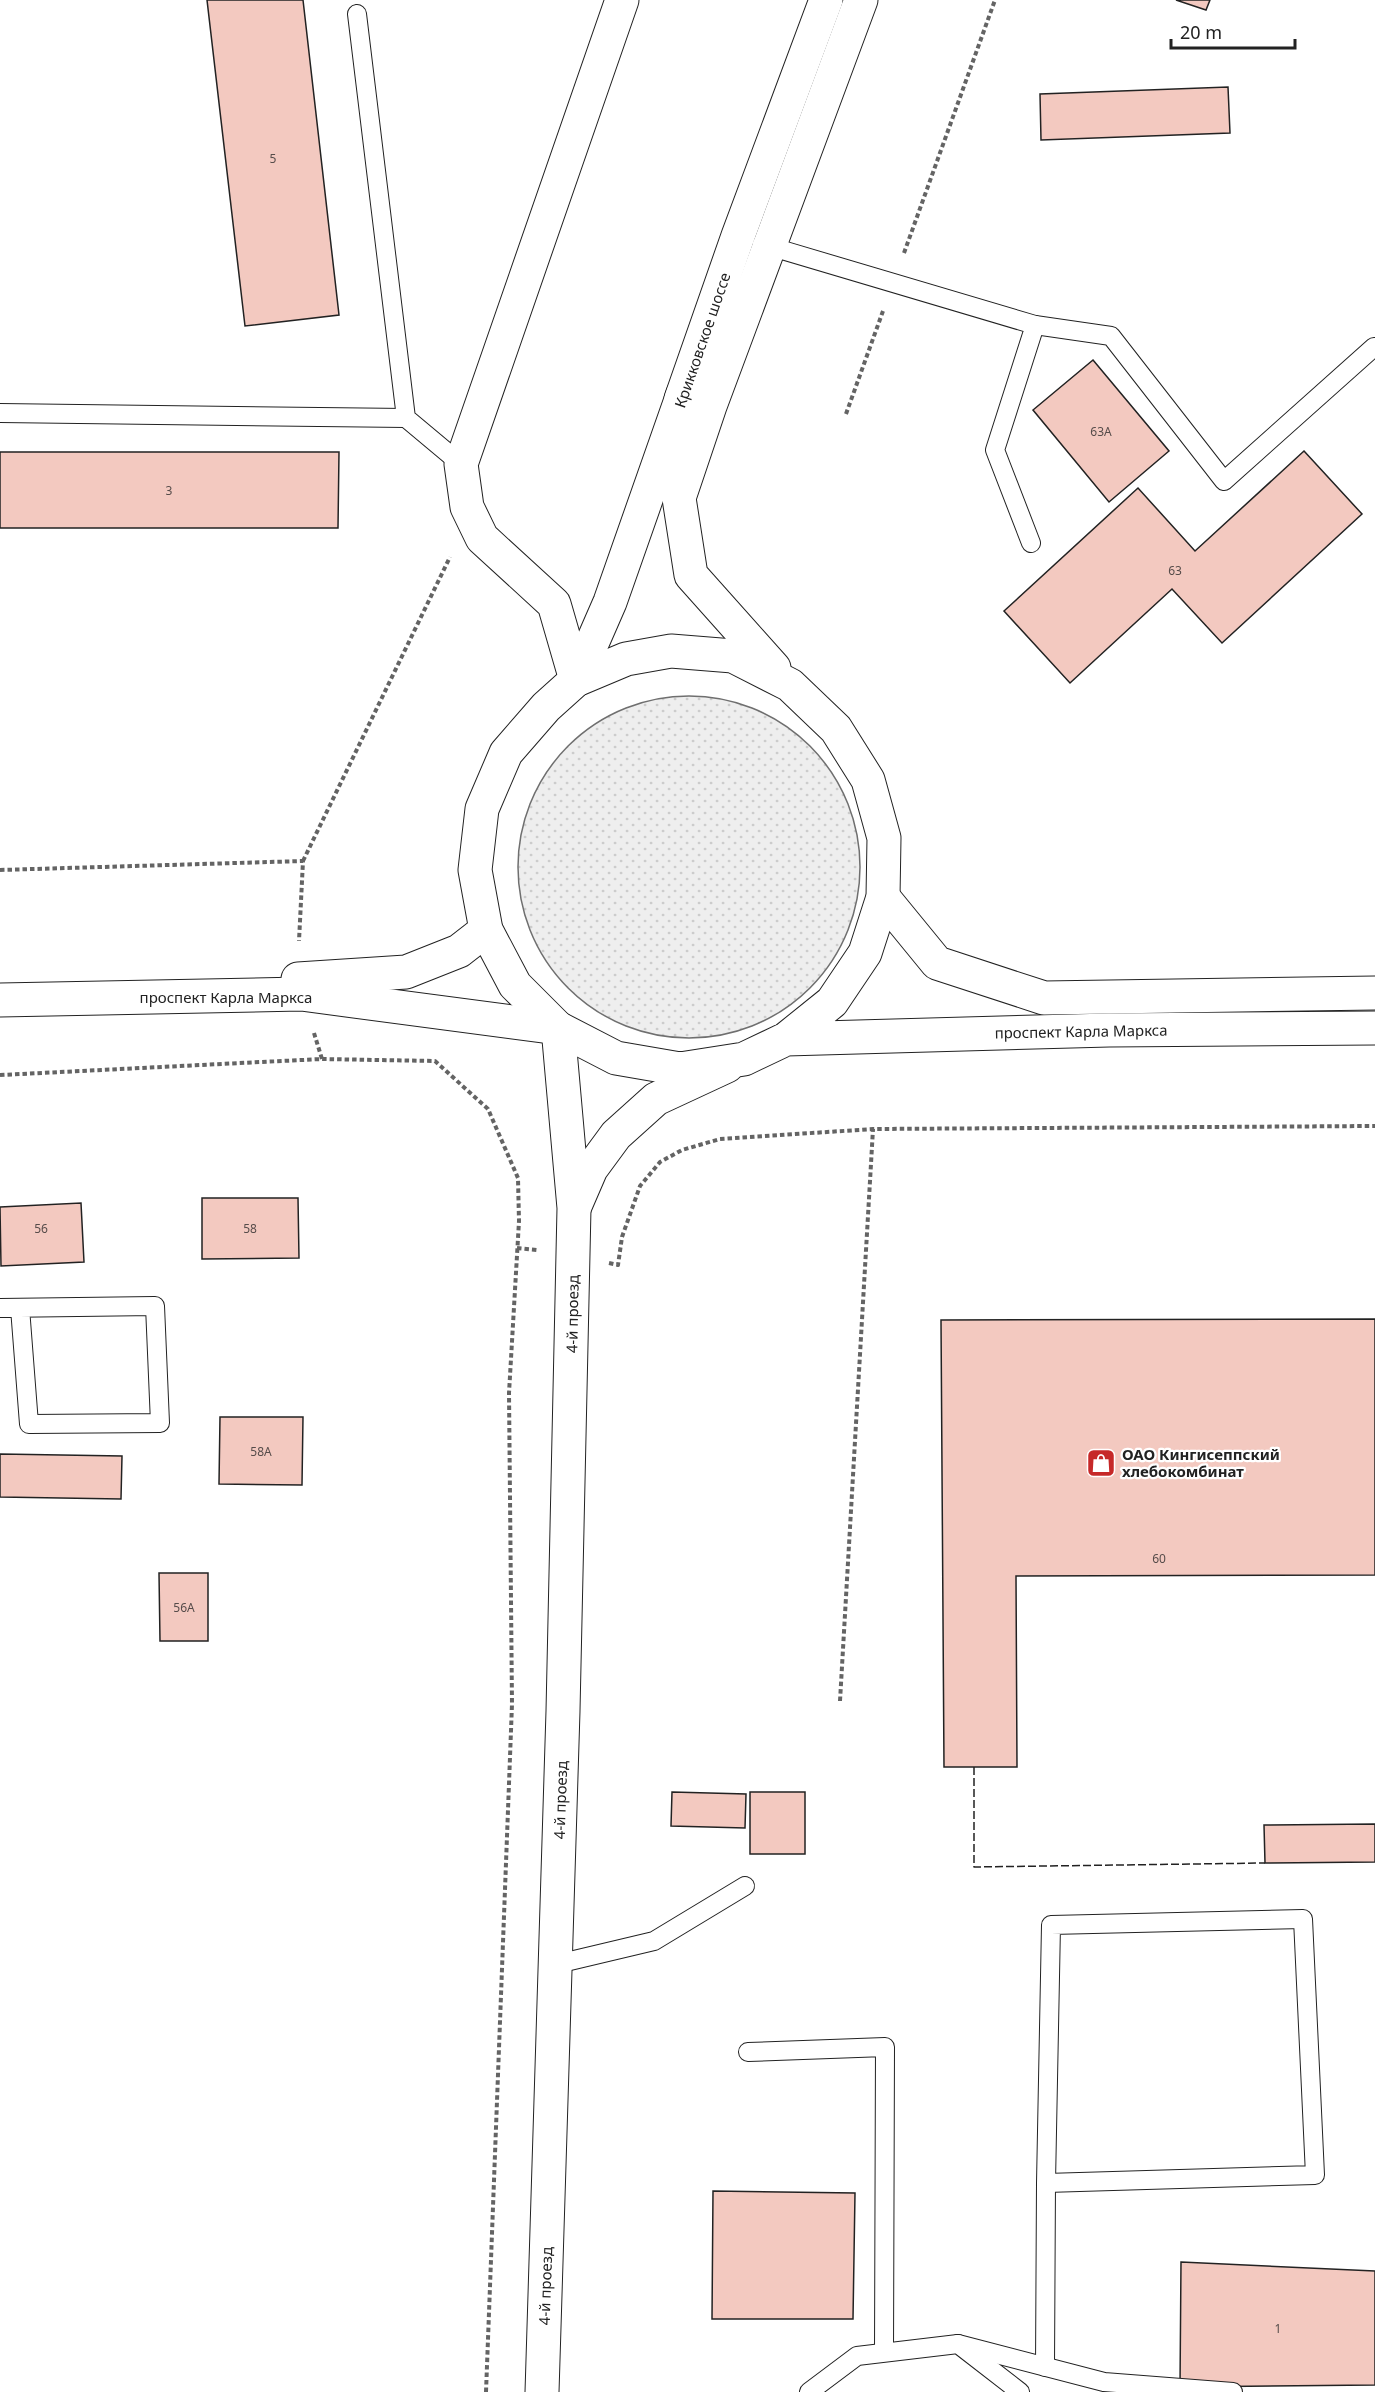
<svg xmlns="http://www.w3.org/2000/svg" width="1375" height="2392" font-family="'Noto Sans',sans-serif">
	<defs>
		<pattern id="green-dots" width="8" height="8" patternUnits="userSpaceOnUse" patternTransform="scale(1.5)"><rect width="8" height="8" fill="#eee"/><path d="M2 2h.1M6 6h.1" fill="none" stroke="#ccc" stroke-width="1.8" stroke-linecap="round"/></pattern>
	</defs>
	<rect width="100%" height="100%" fill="#fff"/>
	<circle fill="url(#green-dots)" stroke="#6f6f6f" stroke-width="1.5" cx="689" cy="867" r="171"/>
	<g fill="#f3c9c0" stroke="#222" stroke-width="1.5">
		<path d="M207 0H303L339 315 245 326Z"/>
		<path d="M1176 0H1210L1206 10Z"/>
		<path d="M1228 87 1230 133 1041 140 1040 94Z"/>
		<path d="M1093 360 1169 451 1109 502 1033 410Z"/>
		<path d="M1304 451 1362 514 1222 643 1172 589 1070 683 1004 611 1138 488 1195 551Z"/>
		<path d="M0 452H339L338 528H0Z"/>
		<path d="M202 1198H298L299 1258 202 1259Z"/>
		<path d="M81 1203 84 1262 1 1266 0 1207Z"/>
		<path d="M1375 1319V1575L1016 1576 1017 1767H944L941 1320Z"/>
		<path d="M220 1417H303L302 1485 219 1484Z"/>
		<path d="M0 1454 122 1456 121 1499 0 1497Z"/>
		<path d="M159 1573H208V1641H160Z"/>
		<path d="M672 1792 746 1794 745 1828 671 1826Z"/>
		<rect x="750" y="1792" width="55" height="62"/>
		<path d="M1375 1824V1862L1265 1863 1264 1825Z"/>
		<path d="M713 2191 855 2193 853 2319H712Z"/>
		<path d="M1181 2262 1375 2271V2385L1180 2387Z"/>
	</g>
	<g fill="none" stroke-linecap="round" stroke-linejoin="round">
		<g stroke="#222" stroke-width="20">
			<g id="lane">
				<path d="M357 14 406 418 461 464"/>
				<path d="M762 244 1035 325 995 450 1031 543"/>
				<path d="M1035 325 1111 336 1224 481 1374 347"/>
				<path d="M0 413 406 418"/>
				<path d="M0 1308 155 1306 160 1423 29 1424 20 1308"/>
				<path d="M553 1965 654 1941 745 1886"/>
				<path d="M748 2052 885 2047 884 2352"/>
				<path d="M958 2344 1104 2382 1233 2392"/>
				<path d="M1045 2367 1046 2183 1315 2175 1303 1919 1051 1925 1046 2183"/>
				<path d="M809 2392 857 2356 958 2344 1020 2392"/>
			</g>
		</g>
		<g stroke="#222" stroke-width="35">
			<g id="street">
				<path d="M576 680 554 604 482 538 467 507 461 464 622 0"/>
				<path d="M575 1206 591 1169 616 1135 656 1099 727 1066"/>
				<path d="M542 2392 563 1711 574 1208 558 1028"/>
			</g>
		</g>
		<g stroke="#222" stroke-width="35">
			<g id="secondary">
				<path d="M681 399 738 236 826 0"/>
				<path d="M774 668 691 575 679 498 710 406 861 0"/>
				<path d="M576 680 610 602 683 394"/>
				<path d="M883 897 937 963 1044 998 1375 993"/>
				<path d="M298 979 406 972 459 951 486 930"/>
				<path d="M0 1000 301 994 558 1028"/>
				<path d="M786 1039 832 1002 865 953 883 897 884 838 868 780 836 729 790 685 733 656 671 651 626 659 576 680 546 707 506 753 482 809 475 870 486 930 515 985 558 1028 616 1058 680 1069 744 1059 786 1039 1109 1030 1375 1028"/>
			</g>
		</g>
		<g stroke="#646464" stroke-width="4" stroke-dasharray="4.5 3" stroke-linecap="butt">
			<path d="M904 253 995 0"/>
			<path d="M846 414 883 311"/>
			<path d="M303 861 450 557"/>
			<path d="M0 870 303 861 299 941"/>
			<path d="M314 1033 322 1059"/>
			<path d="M0 1075 322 1059 435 1061 488 1109 518 1178 519 1221 509 1393 512 1704 486 2392"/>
			<path d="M517 1248 537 1250"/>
			<path d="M609 1263 618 1265 622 1237 640 1186 660 1162 682 1150 720 1139 873 1129 1375 1126"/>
			<path d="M840 1701 873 1129"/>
		</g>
		<use href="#lane" stroke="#fff" stroke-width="18"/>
		<use href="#street" stroke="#fff" stroke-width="33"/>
		<use href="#secondary" stroke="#fff" stroke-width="33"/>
		<path stroke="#222" stroke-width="1.5" stroke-dasharray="8 3" stroke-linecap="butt" d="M974 1767V1867L1265 1863"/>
	</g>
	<defs>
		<g id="shop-square" transform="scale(1.5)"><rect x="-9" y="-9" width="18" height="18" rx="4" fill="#c62828" stroke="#fff"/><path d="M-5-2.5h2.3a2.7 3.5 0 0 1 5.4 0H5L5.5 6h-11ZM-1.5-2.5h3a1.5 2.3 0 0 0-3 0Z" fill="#fff"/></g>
	</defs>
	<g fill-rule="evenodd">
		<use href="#shop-square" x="1101" y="1463"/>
	</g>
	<g text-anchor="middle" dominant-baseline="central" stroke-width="4.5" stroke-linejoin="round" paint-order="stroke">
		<g font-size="12" fill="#564c4a">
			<text x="273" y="158">5</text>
			<text x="1101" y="431">63А</text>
			<text x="169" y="490">3</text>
			<text x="1175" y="570">63</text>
			<text x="41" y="1228">56</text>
			<text x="250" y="1228">58</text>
			<text x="261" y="1451">58А</text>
			<text x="1159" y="1558">60</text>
			<text x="184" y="1607">56А</text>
			<text x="1278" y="2328">1</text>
		</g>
		<g font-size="15" fill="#222" stroke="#fff">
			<text transform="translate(702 340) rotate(-71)">Крикковское шоссе</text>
			<text x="226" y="997">проспект Карла Маркса</text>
			<text transform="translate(1081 1031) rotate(-1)">проспект Карла Маркса</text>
			<text transform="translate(572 1314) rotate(-89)">4-й проезд</text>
			<text transform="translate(560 1800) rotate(-88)">4-й проезд</text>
			<text transform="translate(545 2286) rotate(-88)">4-й проезд</text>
		</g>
		<g font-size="15" font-weight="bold" fill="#222" stroke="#fff" text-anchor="start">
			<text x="1122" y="1454">ОАО Кингисеппский<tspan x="1122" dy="17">хлебокомбинат</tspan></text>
		</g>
	</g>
	<path d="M1171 39v9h124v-9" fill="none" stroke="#222222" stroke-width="3"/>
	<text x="1180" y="39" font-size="18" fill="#222222" stroke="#ffffff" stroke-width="4.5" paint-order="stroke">20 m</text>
</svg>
